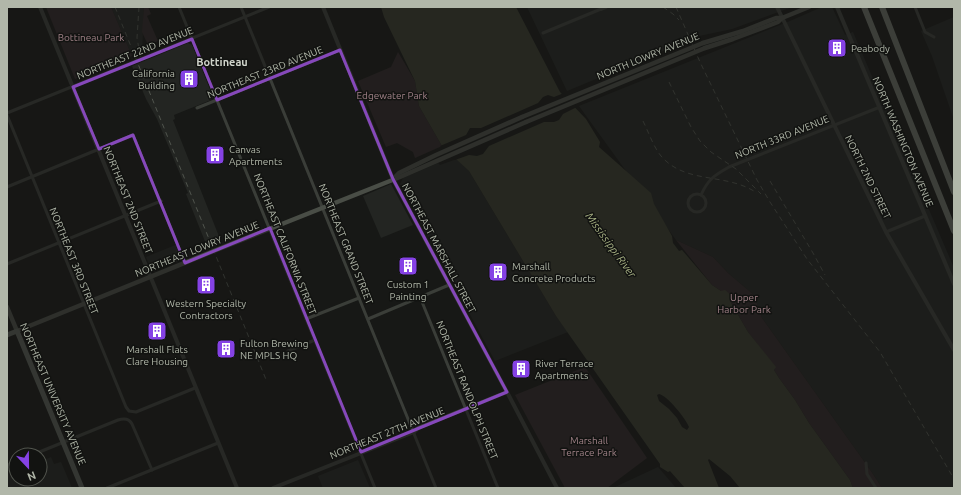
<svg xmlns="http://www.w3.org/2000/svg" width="961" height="495" font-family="Ubuntu,sans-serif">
	<rect width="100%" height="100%" fill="#171816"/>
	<g fill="#232522">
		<path d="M111 7H144L142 53 132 56Z"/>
		<path d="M527 7H792L732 29 699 36 567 91Z"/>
		<path d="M822 7H832L845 35 853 32 954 268V488H882L871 471 762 318 754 295 728 273 713 257 676 240 579 106 790 21Z"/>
		<path d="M954 17V120L932 56 921 31Z"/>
		<path d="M188 43 192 45 213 97 211 100 174 115 175 119 173 120 222 244 208 249 186 194 188 193 157 119 146 99 132 66Z"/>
		<path d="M457 159 469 171 556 316 568 332 495 361 400 184 403 178 438 163 440 165Z"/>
		<path d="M391 184 413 225 381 238 363 196Z"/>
		<path d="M178 244 184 259 155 270 151 269 146 257Z"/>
		<path d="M51 457 54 464 61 462 72 488H7V475L16 471V479H40V462Z"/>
		<path d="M358 460 370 488H323L318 476Z"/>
		<path d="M658 467 676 488H613Z"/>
	</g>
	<g fill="#302728">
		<path d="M46 7H111L132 56 75 79Z"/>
		<path d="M144 7H148L151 14 147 16 158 41 148 45 142 32Z"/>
		<path d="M398 52 415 81 419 106 442 146 415 158 413 152 397 143 386 147 358 81 391 67Z"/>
		<path d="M676 240 713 257 728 273 754 295 762 318 871 471 882 488H853L850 480 809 423 795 400 779 378 774 370 775 367 748 332 730 301 721 291 712 285Z"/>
		<path d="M585 367 647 458 607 488H565L515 395Z"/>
	</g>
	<path fill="#383b2d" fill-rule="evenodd" d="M381 7H516L560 92 586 119 600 142 599 147 651 193 654 204 672 236 673 243 679 251 682 250 712 285 721 291 725 290 731 295 730 301 748 332 776 367 774 370 779 378 795 400 809 423 850 480 853 488H740L730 476 709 459 708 460 719 488H685L670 471 668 472 660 467V464L556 316 469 171 442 146 419 106 415 81 384 17ZM659 394C667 395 686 419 689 427L687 430 682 427 677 418 669 409 659 401 657 395Z"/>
	<path fill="#171816" d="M564 93 577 107 563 114 559 120 554 122H544L489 146 483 154 477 156 469 155 455 160 440 146 466 135 470 128H481L538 103 543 97 548 95 554 97Z"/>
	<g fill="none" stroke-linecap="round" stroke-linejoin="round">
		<g stroke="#3a3d38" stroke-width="3">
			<path d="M179 7 375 488"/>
			<path d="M241 7 436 488"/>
			<path d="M915 7 925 32 934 37"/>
			<path d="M543 33 601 9"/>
			<path d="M197 108 340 50"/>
			<path d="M7 113 269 7"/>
			<path d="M7 115 126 407 129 411 136 412 195 388"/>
			<path d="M7 187 133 135 185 263"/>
			<circle cx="697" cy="203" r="9"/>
			<path d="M701 195C708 179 715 175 729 167L880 107"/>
			<path d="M886 232 925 216"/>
			<path d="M7 264 161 201"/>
			<path d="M420 297 498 488"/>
			<path d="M306 319 359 298"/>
			<path d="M368 319 449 285"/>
			<path d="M288 351 315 340"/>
			<path d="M32 455 118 420C124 418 129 418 132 424L152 470"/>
			<path d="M866 463 867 474 876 488"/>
			<path d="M7 465 16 461"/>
			<path d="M107 488 218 443"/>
		</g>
		<g stroke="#3a3d38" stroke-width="4">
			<path d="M40 7 237 488"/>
			<path d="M323 7 393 179 507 392 557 488"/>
			<path d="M601 7V9L606 7"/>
			<path d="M777 7 886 232 954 350"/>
			<path d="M837 7 954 284"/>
			<path d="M273 488 414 432 418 428 507 392"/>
		</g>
		<g stroke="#494d46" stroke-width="4.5">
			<path d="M703 43 743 31 776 18H782L809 7"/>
			<path d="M705 48 733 39 778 22 782 18"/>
			<path d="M394 178 399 173 436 155 522 117"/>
			<path d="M7 307 17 331 214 251 400 177 526 122"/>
		</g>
		<path stroke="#575c54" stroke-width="5" d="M7 335 17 331 82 488"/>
		<g stroke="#696d64" stroke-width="6">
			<path d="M864 7 954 231"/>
			<path d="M882 7 954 192"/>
		</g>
		<g stroke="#50544d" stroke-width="1" stroke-dasharray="5 4" stroke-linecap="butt">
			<path d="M115 7 267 382"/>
			<path d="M139 7 137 38 141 60"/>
			<path d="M663 7 673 14 679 20"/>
			<path d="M676 7 700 62 757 180 770 202 807 259 880 352 954 479"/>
			<path d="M669 82 691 127 700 141 711 152 736 169 761 194"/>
			<path d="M643 121C649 133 653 146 661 156 686 185 726 172 757 193"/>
			<path d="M770 181 813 253 825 275"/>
		</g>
		<g stroke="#494d46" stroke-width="4.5">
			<path d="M522 117 703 43"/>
			<path d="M526 122 705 48"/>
		</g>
	</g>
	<path d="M0 0H961V495H0ZM192 39 217 100 340 50 393 179 507 392 361 452 270 228 185 263 133 135 99 149 73 87Z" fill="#171816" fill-opacity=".55" fill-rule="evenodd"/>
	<path fill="none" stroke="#8648bb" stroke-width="3" stroke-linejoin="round" d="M192 39 217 100 340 50 393 179 507 392 361 452 270 228 185 263 133 135 99 149 73 87Z"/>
	<defs>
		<g id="building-square" transform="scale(1)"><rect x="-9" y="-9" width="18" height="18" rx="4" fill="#8542e5" stroke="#121311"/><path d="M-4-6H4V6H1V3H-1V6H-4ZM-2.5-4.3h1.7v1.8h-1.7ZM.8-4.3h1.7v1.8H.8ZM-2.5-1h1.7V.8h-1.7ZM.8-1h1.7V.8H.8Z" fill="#fff"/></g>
	</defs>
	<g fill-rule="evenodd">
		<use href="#building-square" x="837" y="48"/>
		<use href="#building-square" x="189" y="79"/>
		<use href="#building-square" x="215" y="155"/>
		<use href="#building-square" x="408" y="266"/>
		<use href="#building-square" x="498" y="272"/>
		<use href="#building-square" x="206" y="285"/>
		<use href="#building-square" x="157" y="331"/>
		<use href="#building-square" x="226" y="349"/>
		<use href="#building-square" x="521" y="369"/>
	</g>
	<g text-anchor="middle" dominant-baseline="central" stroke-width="3" stroke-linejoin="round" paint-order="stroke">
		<g font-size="10" fill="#a18288" stroke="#121311">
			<text x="91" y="37">Bottineau Park</text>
			<text x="392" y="95">Edgewater Park</text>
			<text x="744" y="297">Upper<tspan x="744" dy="12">Harbor Park</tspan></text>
			<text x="589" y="440">Marshall<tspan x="589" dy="12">Terrace Park</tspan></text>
		</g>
		<g font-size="10" fill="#b1b7a9" stroke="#121311" text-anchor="start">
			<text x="851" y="48">Peabody</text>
			<text x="175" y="73" text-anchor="end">California<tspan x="175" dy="12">Building</tspan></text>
			<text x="229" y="149">Canvas<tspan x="229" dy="12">Apartments</tspan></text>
			<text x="512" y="266">Marshall<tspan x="512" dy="12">Concrete Products</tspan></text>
			<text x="408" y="284" text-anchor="middle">Custom 1<tspan x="408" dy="12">Painting</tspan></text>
			<text x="206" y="303" text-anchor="middle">Western Specialty<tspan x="206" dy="12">Contractors</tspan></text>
			<text x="240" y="343">Fulton Brewing<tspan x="240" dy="12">NE MPLS HQ</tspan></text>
			<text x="157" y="349" text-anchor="middle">Marshall Flats<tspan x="157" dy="12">Clare Housing</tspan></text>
			<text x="535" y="363">River Terrace<tspan x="535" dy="12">Apartments</tspan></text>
		</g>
		<g font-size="10" fill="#b1b7a9" stroke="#121311">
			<text transform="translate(135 53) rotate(-22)">NORTHEAST 22ND AVENUE</text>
			<text transform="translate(648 56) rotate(-22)">NORTH LOWRY AVENUE</text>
			<text transform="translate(265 72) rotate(-22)">NORTHEAST 23RD AVENUE</text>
			<text transform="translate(782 137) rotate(-22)">NORTH 33RD AVENUE</text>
			<text transform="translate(903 142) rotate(67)">NORTH WASHINGTON AVENUE</text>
			<text transform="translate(868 177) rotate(64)">NORTH 2ND STREET</text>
			<text transform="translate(128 200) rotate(68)">NORTHEAST 2ND STREET</text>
			<text transform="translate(285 244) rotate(68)">NORTHEAST CALIFORNIA STREET</text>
			<text transform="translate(346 244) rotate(68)">NORTHEAST GRAND STREET</text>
			<text transform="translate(439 248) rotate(62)">NORTHEAST MARSHALL STREET</text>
			<text transform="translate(197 249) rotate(-22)">NORTHEAST LOWRY AVENUE</text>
			<text transform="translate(74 261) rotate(68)">NORTHEAST 3RD STREET</text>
			<text transform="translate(467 390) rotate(68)">NORTHEAST RANDOLPH STREET</text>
			<text transform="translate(53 394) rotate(67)">NORTHEAST UNIVERSITY AVENUE</text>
			<text transform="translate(387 433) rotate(-22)">NORTHEAST 27TH AVENUE</text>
		</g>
		<g font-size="11" font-weight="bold" fill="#cfd3ca" stroke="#121311">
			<text x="222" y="62">Bottineau</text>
		</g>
		<g font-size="11" font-style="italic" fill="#a6b083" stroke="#121311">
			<text transform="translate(611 245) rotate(54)">Mississippi River</text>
		</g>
	</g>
	<rect width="961" height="495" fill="none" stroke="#b1b7a9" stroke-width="16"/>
	<g transform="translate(28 467) rotate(158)"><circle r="19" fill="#121311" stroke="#52554e"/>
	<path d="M0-3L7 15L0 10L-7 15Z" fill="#8542e5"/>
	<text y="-6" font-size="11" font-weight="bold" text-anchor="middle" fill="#b1b7a9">N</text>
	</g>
</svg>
